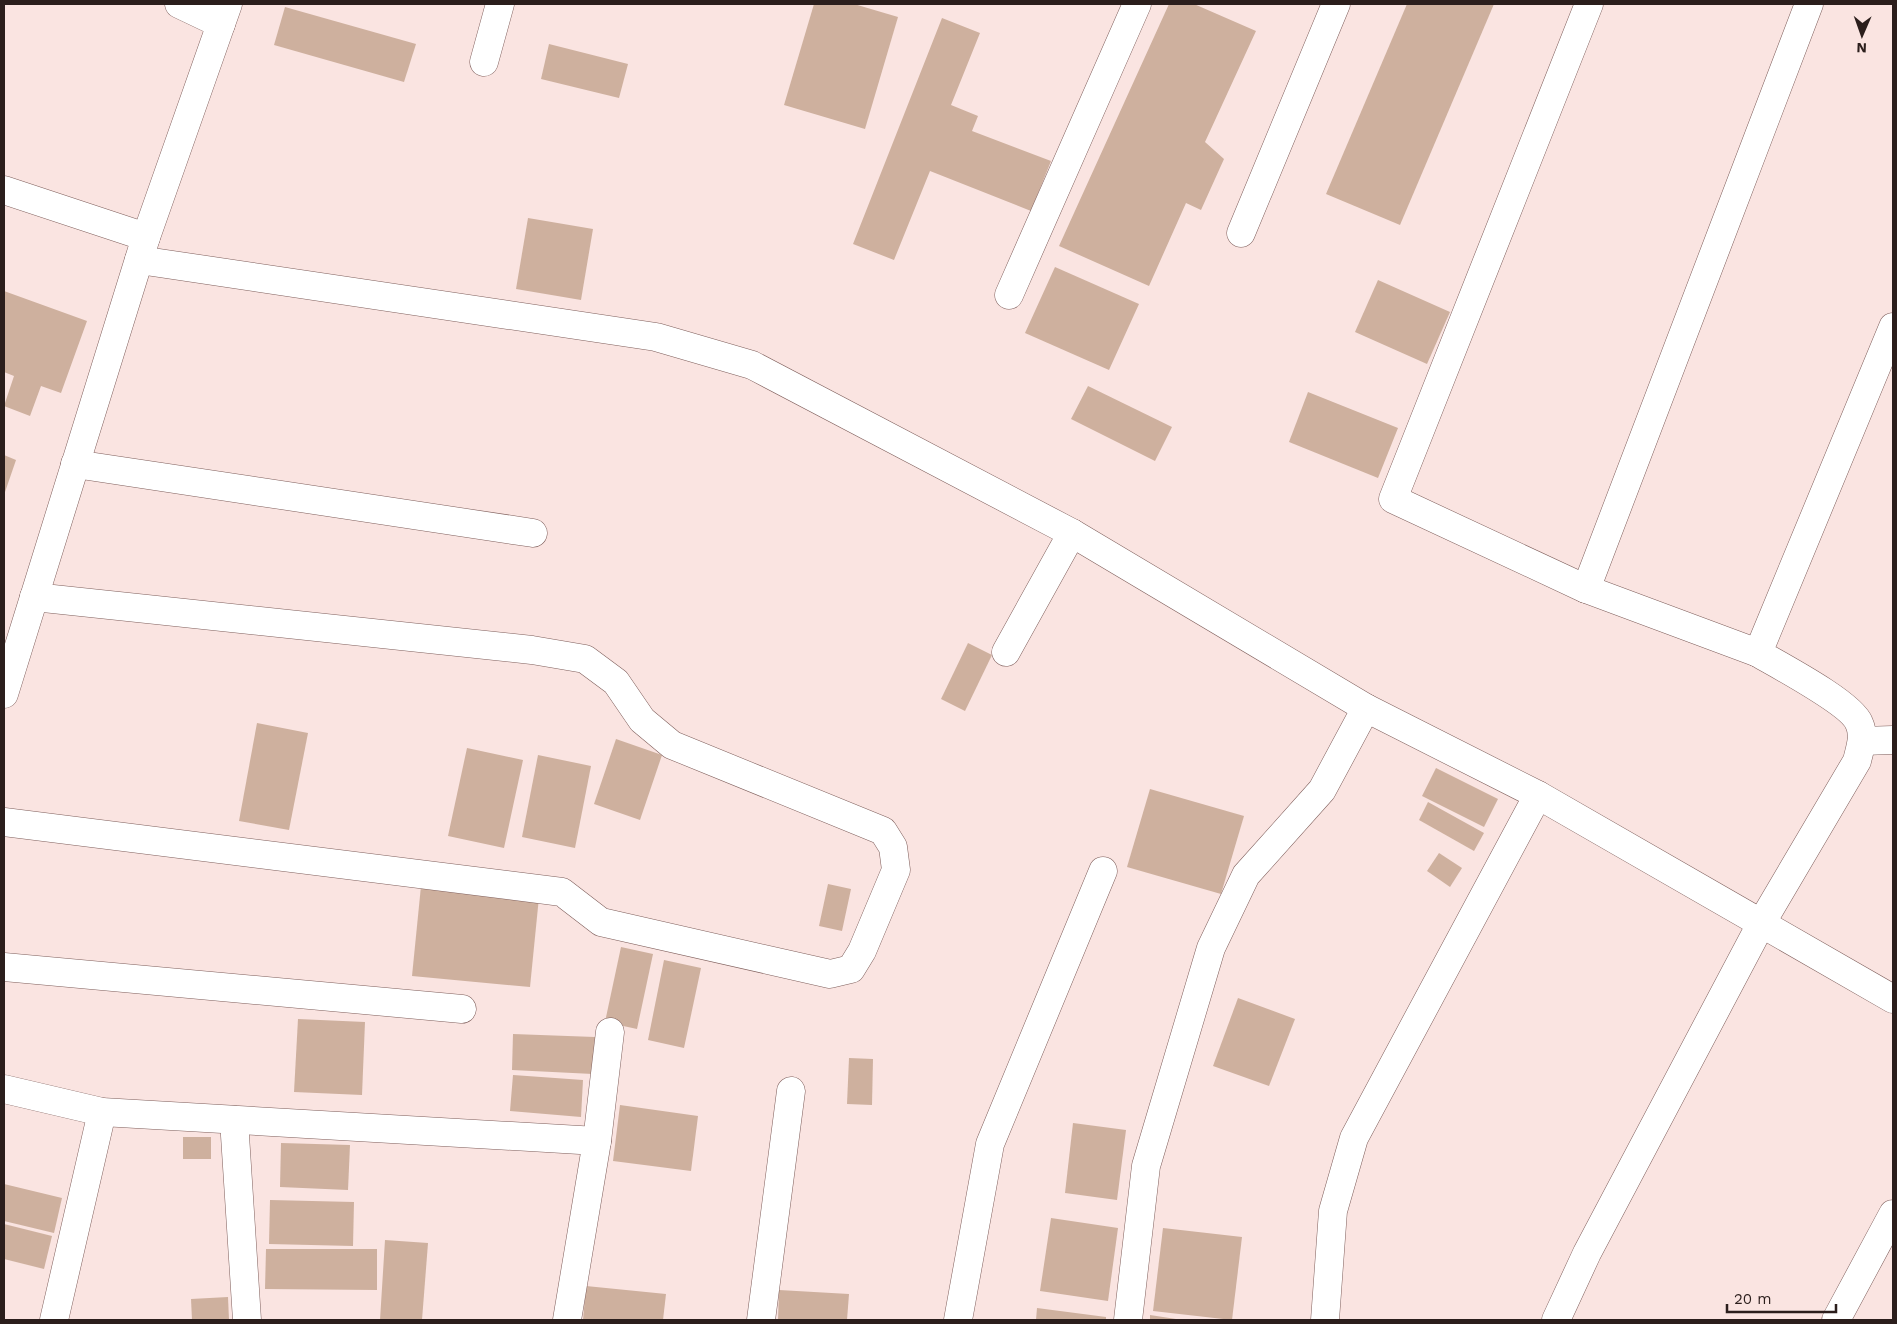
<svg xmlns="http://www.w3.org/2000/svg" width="1897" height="1324" font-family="'Work Sans',sans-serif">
	<rect width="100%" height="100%" fill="#fae4e1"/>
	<g fill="#ceb09e">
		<path d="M814 4H854L898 17 865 129 784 105Z"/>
		<path d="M1169 4H1194L1256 31 1205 142 1224 159 1201 210 1186 203 1149 286 1059 246Z"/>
		<path d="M1407 4H1494L1400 225 1326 194Z"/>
		<path d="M285 7 416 44 404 82 274 45Z"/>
		<path d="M942 18 980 33 951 105 978 116 972 131 1051 161 1031 211 930 171 894 260 853 244Z"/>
		<path d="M549 44 628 64 619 98 541 79Z"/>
		<path d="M528 218 593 229 581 300 516 289Z"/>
		<path d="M1055 267 1139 304 1109 370 1025 333Z"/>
		<path d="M1378 280 1450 312 1427 364 1355 332Z"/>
		<path d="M4 291 87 321 61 393 41 386 30 416 4 406 14 376 4 372Z"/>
		<path d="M1088 386 1172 427 1155 461 1071 419Z"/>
		<path d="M1308 392 1398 428 1378 478 1289 442Z"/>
		<path d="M4 455 16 460 4 495Z"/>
		<path d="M968 643 992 655 965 711 941 699Z"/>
		<path d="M257 723 308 733 289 830 239 821Z"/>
		<path d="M616 739 662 755 640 820 594 804Z"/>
		<path d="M467 748 523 760 504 848 448 836Z"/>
		<path d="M538 755 591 766 575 848 522 837Z"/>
		<path d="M1436 768 1498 799 1484 827 1422 796Z"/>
		<path d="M1150 789 1244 816 1221 894 1127 867Z"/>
		<path d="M1428 802 1484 833 1474 851 1419 820Z"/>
		<path d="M1439 853 1462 868 1450 887 1427 871Z"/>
		<path d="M828 884 851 889 842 931 819 926Z"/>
		<path d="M421 886 539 897 530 987 412 976Z"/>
		<path d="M621 947 653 954 637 1029 605 1022Z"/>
		<path d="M664 960 701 968 684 1048 648 1040Z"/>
		<path d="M1238 998 1295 1019 1269 1086 1213 1066Z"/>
		<path d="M298 1019 365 1022 362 1095 294 1092Z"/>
		<path d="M513 1034 595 1037 593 1074 512 1070Z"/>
		<path d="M849 1058 873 1059 872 1105 847 1104Z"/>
		<path d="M513 1075 583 1080 581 1117 510 1111Z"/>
		<path d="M620 1105 698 1116 691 1171 613 1161Z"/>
		<path d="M1073 1123 1126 1130 1117 1200 1065 1193Z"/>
		<rect x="183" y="1137" width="28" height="22"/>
		<path d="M281 1143 350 1145 348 1190 280 1187Z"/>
		<path d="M4 1184 62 1198 54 1233 4 1221Z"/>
		<path d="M270 1200 354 1202 353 1246 269 1244Z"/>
		<path d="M1051 1218 1118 1228 1108 1301 1040 1291Z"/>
		<path d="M4 1224 52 1236 44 1269 4 1259Z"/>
		<path d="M1163 1228 1242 1237 1232 1320 1153 1311Z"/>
		<path d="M385 1240 428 1243 422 1320H380Z"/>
		<path d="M266 1249H377V1290L265 1289Z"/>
		<path d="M586 1286 666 1294 663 1320H583Z"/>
		<path d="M779 1290 849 1294 847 1320H778Z"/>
		<path d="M228 1297 229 1320H192L191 1299Z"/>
		<path d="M1037 1308 1106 1317V1320H1036Z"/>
		<path d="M1150 1315 1176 1319V1320H1150Z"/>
	</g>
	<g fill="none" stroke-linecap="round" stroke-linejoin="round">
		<g stroke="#7f5f5c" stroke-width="29">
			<g id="minor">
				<path d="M179 4 221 24"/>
				<path d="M1589 4 1393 499 1586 589 1758 653"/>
				<path d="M484 62 500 4"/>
				<path d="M4 190 146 237"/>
				<path d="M1241 233 1336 4"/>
				<path d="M139 260 656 337 752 365 1072 533 1366 708 1538 795 1893 999"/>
				<path d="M1009 295 1137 4"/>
				<path d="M75 464 533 533"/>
				<path d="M1586 589 1809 4"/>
				<path d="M1006 652 1072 533"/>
				<path d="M4 694 146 237 228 4"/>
				<path d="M1862 741 1893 740"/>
				<path d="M4 822 562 892 601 922 830 974 851 969 862 951 896 870 893 847 883 831 672 745 642 720 616 682 585 659 532 650 34 597"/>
				<path d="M4 967 462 1009"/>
				<path d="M4 1089 102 1112 597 1141"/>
				<path d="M234 1120 247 1320"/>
				<path d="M54 1320 102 1112"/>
				<path d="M567 1320 597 1141 610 1032"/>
				<path d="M761 1320 791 1091"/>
				<path d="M958 1320 990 1144 1103 871"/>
				<path d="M1128 1320 1146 1166 1211 948 1246 875 1322 790 1366 708"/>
				<path d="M1325 1320 1333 1211 1354 1138 1538 795"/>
				<path d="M1556 1320 1587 1253 1762 922 1857 761C1860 748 1865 736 1859 723 1851 703 1780 666 1758 653L1893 327"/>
				<path d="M1836 1320 1893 1214"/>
			</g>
		</g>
		<use href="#minor" stroke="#fff" stroke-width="28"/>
	</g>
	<rect width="1897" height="1324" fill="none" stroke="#2b1e1c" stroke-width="10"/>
	<g transform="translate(1862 35) rotate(182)" stroke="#fae4e1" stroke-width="4" paint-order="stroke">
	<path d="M0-4L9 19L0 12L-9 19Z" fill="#2b1e1c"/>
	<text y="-8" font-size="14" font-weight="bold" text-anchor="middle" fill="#2b1e1c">N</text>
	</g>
	<path d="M1727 1304v8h109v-8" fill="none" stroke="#2b1e1c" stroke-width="2.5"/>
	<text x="1734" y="1304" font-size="15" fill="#2b1e1c" stroke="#fae4e1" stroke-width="4" paint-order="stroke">20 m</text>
</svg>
